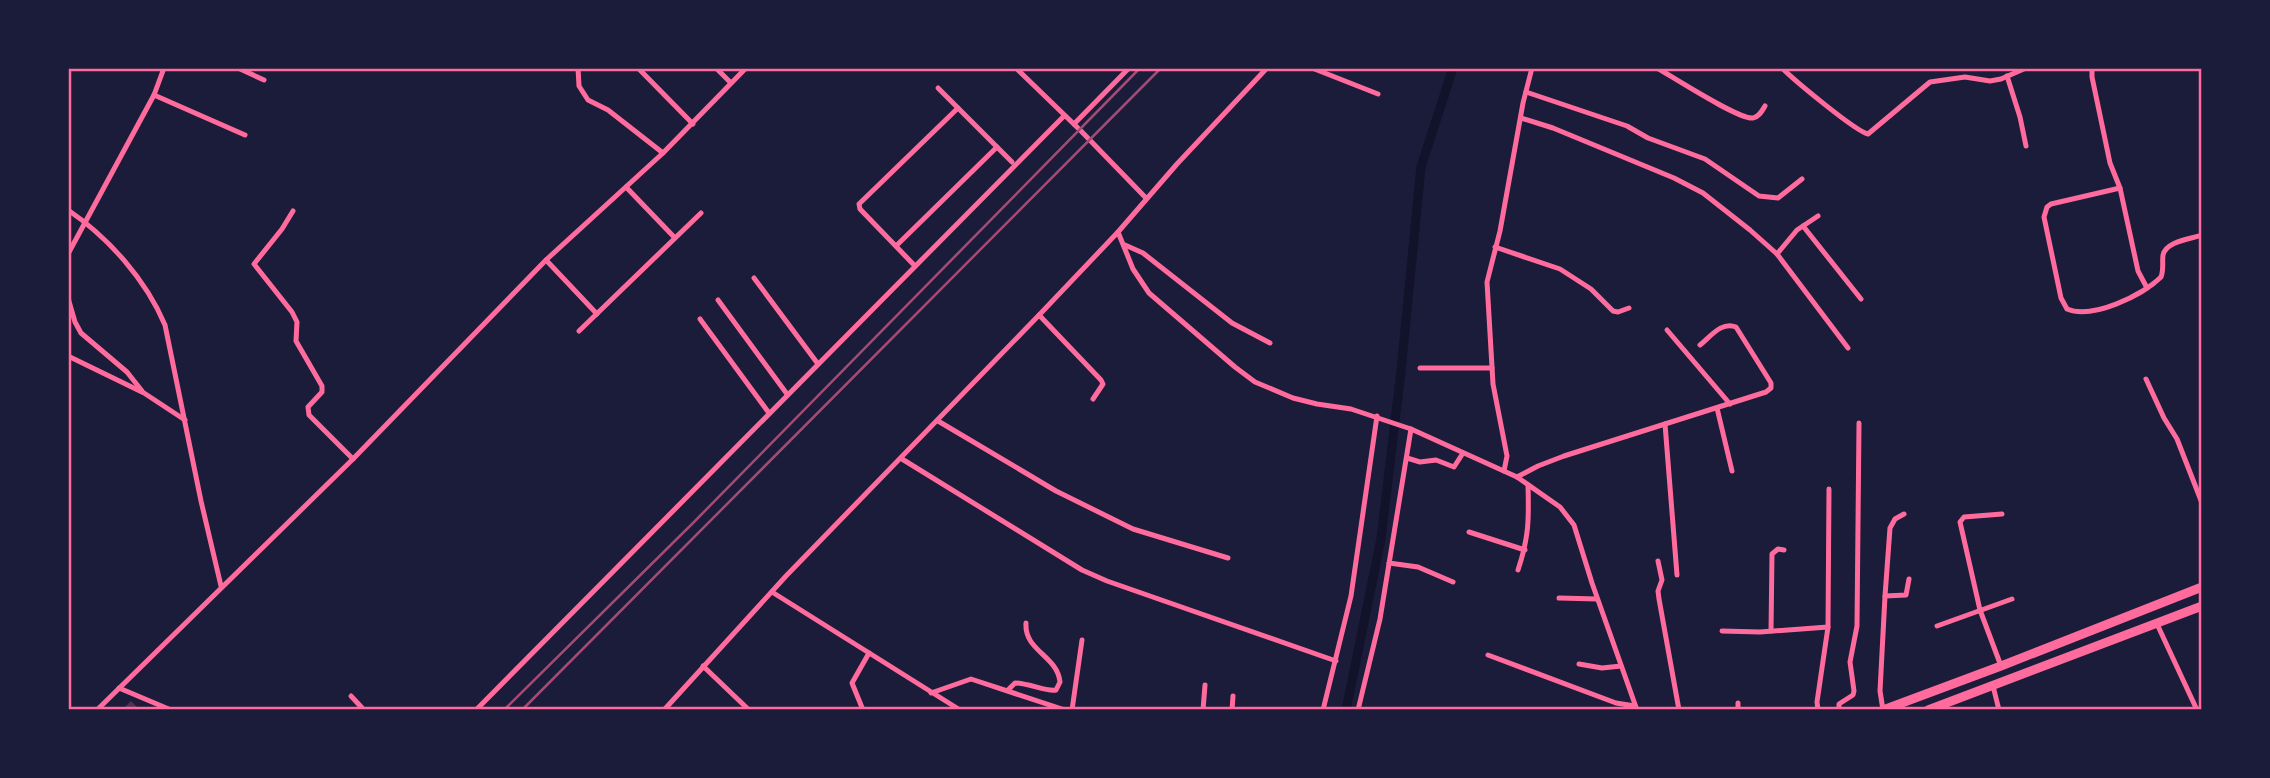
<svg xmlns="http://www.w3.org/2000/svg" width="2270" height="778" font-family="Quicksand,sans-serif">
	<rect width="100%" height="100%" fill="#1b1b3a"/>
	<g fill="none" stroke-linecap="round" stroke-linejoin="round">
		<path stroke="#12122b" stroke-width="9" d="M1346 710 1381 539 1401 371 1421 167 1453 68"/>
	</g>
	<path fill="#542f53" d="M131 701 140 710H122Z"/>
	<g fill="none" stroke-linecap="round" stroke-linejoin="round">
		<g stroke="#ff6b9d" stroke-width="5">
			<path d="M238 68 264 80"/>
			<path d="M578 68 579 86 588 100 608 110 663 153"/>
			<path d="M638 68 693 124"/>
			<path d="M716 68 731 83"/>
			<path d="M1016 68 1081 131 1146 198"/>
			<path d="M1312 68 1378 94"/>
			<path d="M1657 68C1673 77 1739 120 1753 118 1759 117 1762 111 1765 106"/>
			<path d="M1782 68C1794 80 1855 131 1868 134L1930 82 1965 77 1990 81 2001 79 2026 68"/>
			<path d="M2092 68V77L2110 163 2120 188 2138 271 2147 288"/>
			<path d="M2007 76 2020 117 2026 146"/>
			<path d="M938 88 1012 162"/>
			<path d="M1526 92 1627 126 1648 138 1705 159 1759 196 1778 198 1802 179"/>
			<path d="M154 95 245 135"/>
			<path d="M1521 118 1553 128 1674 178 1703 193 1750 230 1777 254 1848 348"/>
			<path d="M1074 124 1129 68"/>
			<path d="M626 187 675 238"/>
			<path d="M2120 188 2051 204 2047 207 2044 217 2061 298 2067 309C2092 320 2143 295 2161 277 2164 269 2162 263 2163 255 2166 241 2191 239 2202 235"/>
			<path d="M68 210C109 238 146 280 165 325L201 501 221 586"/>
			<path d="M293 211 282 229 254 264 292 312 297 322 296 341 322 386V392L308 407 309 415 353 459"/>
			<path d="M1803 226 1861 299"/>
			<path d="M1118 232 1133 269 1149 293 1235 367 1255 382 1293 398 1317 404 1351 409 1411 429 1517 477 1560 507 1574 525 1592 583 1637 710"/>
			<path d="M1125 245 1143 253 1232 323 1270 343"/>
			<path d="M896 246 997 147"/>
			<path d="M1495 247 1560 269 1591 289 1613 311 1618 312 1629 308"/>
			<path d="M68 254 154 95 164 68"/>
			<path d="M1777 254 1797 230 1818 216"/>
			<path d="M546 260 597 314"/>
			<path d="M915 266 860 209 859 204 958 108"/>
			<path d="M754 278 818 364"/>
			<path d="M68 298 75 322 81 333 127 372 142 391"/>
			<path d="M718 300 787 394"/>
			<path d="M1039 315 1101 380 1103 384 1093 399"/>
			<path d="M700 319 769 413"/>
			<path d="M1667 330 1730 404"/>
			<path d="M579 331 701 213"/>
			<path d="M68 356 144 393 185 420"/>
			<path d="M1420 368H1492"/>
			<path d="M2146 379 2164 418 2177 439 2202 503"/>
			<path d="M1717 408 1732 471"/>
			<path d="M938 421 1056 491 1133 529 1228 558"/>
			<path d="M1665 424 1677 575"/>
			<path d="M1407 458 1420 462 1436 460 1454 467 1463 453"/>
			<path d="M902 459 1082 570 1107 581 1336 661"/>
			<path d="M1504 471 1507 456 1493 384 1487 282 1500 231 1523 103 1532 68"/>
			<path d="M1517 477 1538 466 1564 456 1766 392 1771 388V383L1736 327C1722 321 1711 336 1700 345"/>
			<path d="M1469 532 1525 550"/>
			<path d="M1658 561 1662 580 1658 591 1659 599 1679 710"/>
			<path d="M1389 563 1418 567 1453 582"/>
			<path d="M1518 570C1529 537 1529 519 1528 485"/>
			<path d="M772 592 960 710"/>
			<path d="M1885 596 1890 528 1895 519 1904 514"/>
			<path d="M1559 598 1597 599"/>
			<path d="M2157 624 2197 710"/>
			<path d="M1937 626 2012 599"/>
			<path d="M1722 631 1760 632 1828 627"/>
			<path d="M1771 631 1772 554 1778 549 1784 550"/>
			<path d="M1488 655 1616 703 1635 706"/>
			<path d="M1579 664 1602 668 1621 666"/>
			<path d="M703 666 749 710"/>
			<path d="M2001 666 1980 610 1960 522 1964 517 2002 514"/>
			<path d="M1993 686 1999 710"/>
			<path d="M119 688 171 710"/>
			<path d="M1008 690 1015 683C1029 683 1046 692 1056 690L1060 682C1057 655 1024 651 1026 623"/>
			<path d="M931 693 971 679 1065 710"/>
			<path d="M351 696 364 710"/>
			<path d="M1738 703V710"/>
			<path d="M97 710 353 459 546 260 663 153 746 68"/>
			<path d="M476 710 1064 116"/>
			<path d="M664 710 786 576 1042 312 1118 232 1177 164 1267 68"/>
			<path d="M863 710 852 683 869 653"/>
			<path d="M1072 710 1082 640"/>
			<path d="M1203 710 1205 685"/>
			<path d="M1232 710 1233 696"/>
			<path d="M1323 710 1351 596 1377 416"/>
			<path d="M1358 710 1380 619 1411 429"/>
			<path d="M1818 710 1817 702 1828 627 1829 489"/>
			<path d="M1839 710V704L1853 695 1854 691 1850 662 1857 626 1859 423"/>
			<path d="M1883 710 1880 691 1885 596 1906 595 1909 579"/>
		</g>
		<g stroke="#ff6b9d" stroke-width="9">
			<path d="M1883 710 2001 666 2202 587"/>
			<path d="M1928 710 2202 606"/>
		</g>
		<g stroke="#a44b75" stroke-width="2.5">
			<path d="M504 710 694 522 1140 68"/>
			<path d="M522 710 1161 68"/>
		</g>
	</g>
	<rect width="2270" height="778" fill="none" stroke="#1b1b3a" stroke-width="140"/>
	<rect x="70" y="70" width="2130" height="638" fill="none" stroke="#ff6b9d" stroke-width="2.5"/>
</svg>
